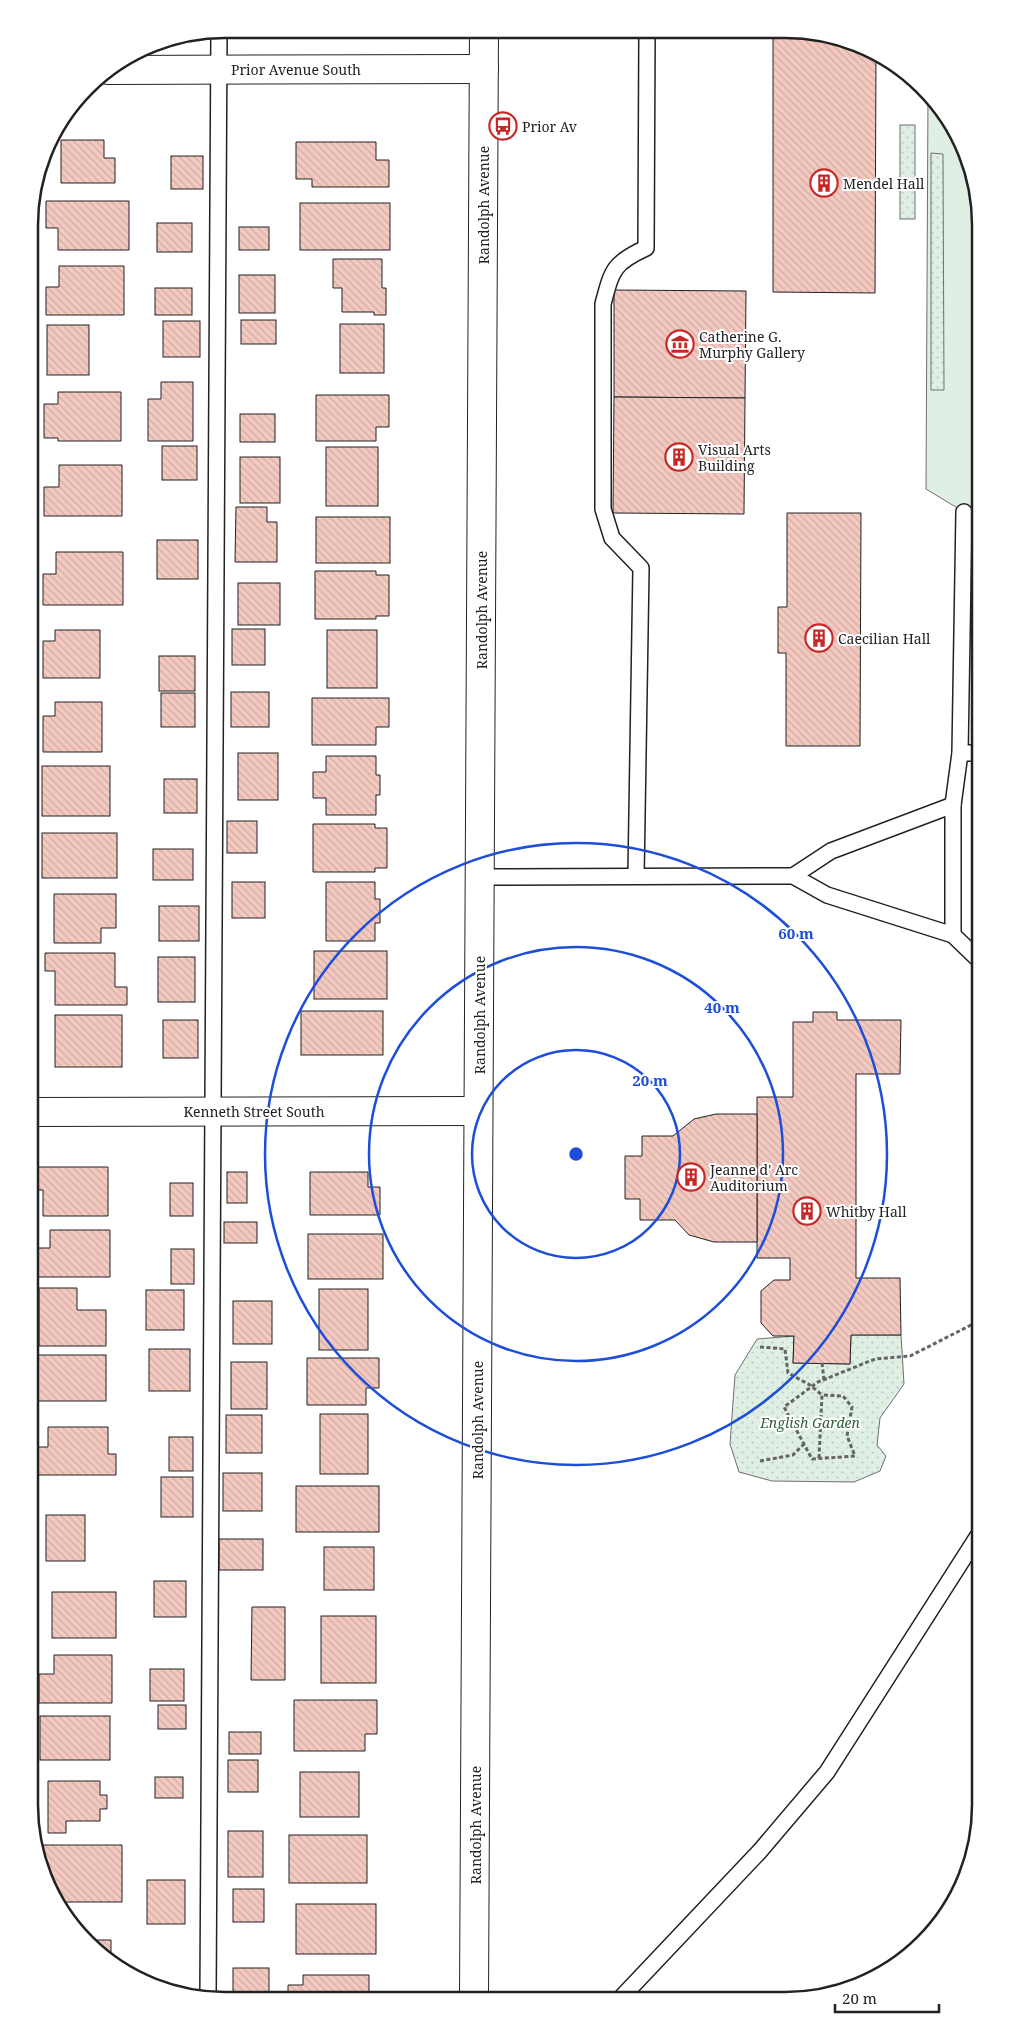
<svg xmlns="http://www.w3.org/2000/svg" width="1010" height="2029" font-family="'Noto Serif',serif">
	<defs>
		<pattern id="garden-dots" width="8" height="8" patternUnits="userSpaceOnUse" patternTransform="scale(1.25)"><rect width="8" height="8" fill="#e0efe3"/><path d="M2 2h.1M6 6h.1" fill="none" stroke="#c0cdc2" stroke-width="1.8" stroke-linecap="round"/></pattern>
		<pattern id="building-back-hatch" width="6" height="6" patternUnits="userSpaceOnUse" patternTransform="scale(1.25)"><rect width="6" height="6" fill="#f3c9c0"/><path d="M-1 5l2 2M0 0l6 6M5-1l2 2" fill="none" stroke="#d0aca5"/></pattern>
	</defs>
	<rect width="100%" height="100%" fill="#fff"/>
	<path fill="#e0efe3" stroke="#6f6f6f" d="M928 93 948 116 971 162 981 224V513L964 512 926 489Z"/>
	<g fill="url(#garden-dots)" stroke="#6f6f6f">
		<rect x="900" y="125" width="15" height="94"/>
		<path d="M931 153 943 154 944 390H931Z"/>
		<path d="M851 1335H901L904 1384 880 1418 877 1445 886 1456 880 1471 854 1482 772 1481 739 1472 730 1444 735 1375 757 1339 794 1336 793 1363 850 1364Z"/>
	</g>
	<g fill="url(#building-back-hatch)" stroke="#222">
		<path d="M773 32H823L876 52 875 293 773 292Z"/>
		<path d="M61 140H104V158H115V183H61Z"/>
		<path d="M296 142H376V160H389V187H312V179H296Z"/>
		<rect x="171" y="156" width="32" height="33"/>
		<path d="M46 201H129V250H58V228H46Z"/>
		<rect x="300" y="203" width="90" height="47"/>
		<rect x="157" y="223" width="35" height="29"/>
		<rect x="239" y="227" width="30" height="23"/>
		<path d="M333 259H382V288H386V315H374V312H342V288H333Z"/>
		<path d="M59 266H124V315H46V287H59Z"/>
		<rect x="239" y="275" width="36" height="38"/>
		<rect x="155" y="288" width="37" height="27"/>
		<path d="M614 290 746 291 745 398 614 397Z"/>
		<rect x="241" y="320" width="35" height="24"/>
		<rect x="163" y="321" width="37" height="36"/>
		<rect x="340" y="324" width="44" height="49"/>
		<rect x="47" y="325" width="42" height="50"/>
		<path d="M161 382H193V441H148V399H161Z"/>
		<path d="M58 392H121V441H58V438H44V404H58Z"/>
		<path d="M316 395H389V427H376V441H316Z"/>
		<path d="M614 397 745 398 744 514 613 513Z"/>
		<rect x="240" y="414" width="35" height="28"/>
		<rect x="162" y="446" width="35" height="34"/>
		<rect x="326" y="447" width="52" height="59"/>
		<rect x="240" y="457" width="40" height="46"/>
		<path d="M59 465H122V516H44V487H59Z"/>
		<path d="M236 507H267V522H277V562H235Z"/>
		<path d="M787 513H861L860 746H786V653H778V607H787Z"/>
		<rect x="316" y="517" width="74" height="46"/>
		<rect x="157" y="540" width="41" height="39"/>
		<path d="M56 552H123V605H43V574H56Z"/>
		<path d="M315 571H376V575H389V616H376V619H315Z"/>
		<rect x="238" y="583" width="42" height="42"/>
		<rect x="232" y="629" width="33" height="36"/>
		<path d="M55 630H100V678H43V641H55Z"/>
		<rect x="327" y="630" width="50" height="58"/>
		<rect x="159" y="656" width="36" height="35"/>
		<rect x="231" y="692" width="38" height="35"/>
		<rect x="161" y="693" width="34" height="34"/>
		<path d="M312 698H389V727H376V745H312Z"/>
		<path d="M55 702H102V752H43V716H55Z"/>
		<rect x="238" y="753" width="40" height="47"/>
		<path d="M326 756H376V775H380V795H376V815H326V798H313V772H326Z"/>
		<rect x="42" y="766" width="68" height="50"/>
		<rect x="164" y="779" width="33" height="34"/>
		<rect x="227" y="821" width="30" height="32"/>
		<path d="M313 824H375V828H387V868H375V872H313Z"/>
		<rect x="42" y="833" width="75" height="45"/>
		<rect x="153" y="849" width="40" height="31"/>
		<rect x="232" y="882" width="33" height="36"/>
		<path d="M326 882H375V899H380V923H375V941H326Z"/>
		<path d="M54 894H116V928H101V943H54Z"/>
		<rect x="159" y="906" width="40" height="35"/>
		<rect x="314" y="951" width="73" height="48"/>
		<path d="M45 953H115V987H127V1005H55V971H45Z"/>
		<rect x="158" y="957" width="37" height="45"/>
		<rect x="301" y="1011" width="82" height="44"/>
		<path d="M813 1012H837V1020H901L900 1074H856V1278H900L901 1335H851L850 1364 793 1363 794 1336H773L761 1323V1291L774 1280H790V1258H757V1097H793V1022H813Z"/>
		<rect x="55" y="1015" width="67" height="52"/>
		<rect x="163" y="1020" width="35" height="38"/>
		<path d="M716 1114H757V1242H714L689 1235 675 1220H640V1199H625V1156H642V1136H673L694 1119Z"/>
		<path d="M38 1167H108V1216H43V1190H38Z"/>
		<rect x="227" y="1172" width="20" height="31"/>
		<path d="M310 1172H368V1187H380V1215H310Z"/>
		<rect x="170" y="1183" width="23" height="33"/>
		<rect x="224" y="1222" width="33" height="21"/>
		<path d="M50 1230H110V1277H38V1248H50Z"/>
		<rect x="308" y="1234" width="75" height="45"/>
		<rect x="171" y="1249" width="23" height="35"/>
		<path d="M39 1288H77V1310H106V1346H39Z"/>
		<rect x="319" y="1289" width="49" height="61"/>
		<rect x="146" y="1290" width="38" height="40"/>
		<rect x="233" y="1301" width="39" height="43"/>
		<rect x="149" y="1349" width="41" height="42"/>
		<rect x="35" y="1355" width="71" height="46"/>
		<path d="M307 1358H379V1388H366V1405H307Z"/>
		<rect x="231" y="1362" width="36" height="47"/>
		<rect x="320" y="1414" width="48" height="60"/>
		<rect x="226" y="1415" width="36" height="38"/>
		<path d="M48 1427H108V1454H116V1475H36V1447H48Z"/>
		<rect x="169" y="1437" width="24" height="34"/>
		<rect x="223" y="1473" width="39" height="38"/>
		<rect x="161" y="1477" width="32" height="40"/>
		<rect x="296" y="1486" width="83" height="46"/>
		<rect x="46" y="1515" width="39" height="46"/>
		<rect x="219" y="1539" width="44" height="31"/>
		<rect x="324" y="1547" width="50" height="43"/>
		<rect x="154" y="1581" width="32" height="36"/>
		<rect x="52" y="1592" width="64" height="46"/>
		<path d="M252 1607H285V1680H251Z"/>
		<rect x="321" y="1616" width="55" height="67"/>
		<path d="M54 1655H112V1703H39V1674H54Z"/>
		<rect x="150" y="1669" width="34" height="32"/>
		<path d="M294 1700H377V1734H365V1751H294Z"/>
		<rect x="158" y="1705" width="28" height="24"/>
		<rect x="40" y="1716" width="70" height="44"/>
		<rect x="229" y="1732" width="32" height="22"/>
		<rect x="228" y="1760" width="30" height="32"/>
		<rect x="300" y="1772" width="59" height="45"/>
		<rect x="155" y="1777" width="28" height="21"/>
		<path d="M48 1781H100V1795H107V1809H100V1821H66V1833H48Z"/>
		<rect x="228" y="1831" width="35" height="46"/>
		<rect x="289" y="1835" width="78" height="48"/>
		<path d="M39 1845H122V1902H56L45 1879V1859H39Z"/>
		<rect x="147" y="1880" width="38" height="44"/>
		<rect x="233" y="1889" width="31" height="33"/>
		<rect x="296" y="1904" width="80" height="50"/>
		<path d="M85 1940H111V1962L96 1952Z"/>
		<rect x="233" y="1968" width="36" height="24"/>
		<path d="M303 1975H369V1999H288V1985H303Z"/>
	</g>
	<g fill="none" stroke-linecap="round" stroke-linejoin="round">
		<g stroke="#222" stroke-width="18">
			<g id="service">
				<path d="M960 753H981"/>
				<path d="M636 876 641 568 612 538 603 509V304C612 270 613 263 646 248L647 31"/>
				<path d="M793 876 831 851 953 805"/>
				<path d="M480 877 793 876 827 895 953 935 981 962"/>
				<path d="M953 935V805L960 753 964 512"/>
				<path d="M208 1999 219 30"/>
				<path d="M619 2000 760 1851 827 1772 981 1531"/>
			</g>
		</g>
		<g stroke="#222" stroke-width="30">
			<g id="minor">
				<path d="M108 70 484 69"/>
				<path d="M29 1112 478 1111"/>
			</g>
		</g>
		<g stroke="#222" stroke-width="30">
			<path id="secondary" d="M474 1999 484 30"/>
		</g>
		<g stroke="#646464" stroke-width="3" stroke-dasharray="4 2.5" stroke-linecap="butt">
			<path d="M980 1321 981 1405"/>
			<path d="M760 1347 785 1349 788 1373 810 1385 822 1395"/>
			<path d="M822 1363 824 1380"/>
			<path d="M819 1458 822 1395 843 1396 852 1407 847 1436 855 1456 812 1459 784 1407 818 1382 875 1359 910 1356 981 1320"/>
			<path d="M760 1461 793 1455 804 1444"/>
		</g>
		<use href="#service" stroke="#fff" stroke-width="15"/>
		<use href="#minor" stroke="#fff" stroke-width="28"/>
		<use href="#secondary" stroke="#fff" stroke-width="28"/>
	</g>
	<g fill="none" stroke="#1d4ed8" stroke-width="2.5">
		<circle cx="576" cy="1154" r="104"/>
		<circle cx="576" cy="1154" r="207"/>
		<circle cx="576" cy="1154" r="311"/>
	</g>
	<defs>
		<g id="bus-ring" transform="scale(1.4375)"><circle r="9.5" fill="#fff" stroke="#c62828" stroke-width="1.5"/><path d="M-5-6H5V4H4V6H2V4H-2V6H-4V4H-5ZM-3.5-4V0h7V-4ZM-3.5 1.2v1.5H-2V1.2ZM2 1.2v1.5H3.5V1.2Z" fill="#c62828"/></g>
		<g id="building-ring" transform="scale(1.4375)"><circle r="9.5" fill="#fff" stroke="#c62828" stroke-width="1.5"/><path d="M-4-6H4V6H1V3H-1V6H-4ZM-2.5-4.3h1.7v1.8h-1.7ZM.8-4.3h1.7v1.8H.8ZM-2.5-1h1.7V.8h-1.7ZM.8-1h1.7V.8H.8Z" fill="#c62828"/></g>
		<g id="museum-ring" transform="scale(1.4375)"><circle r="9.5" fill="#fff" stroke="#c62828" stroke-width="1.5"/><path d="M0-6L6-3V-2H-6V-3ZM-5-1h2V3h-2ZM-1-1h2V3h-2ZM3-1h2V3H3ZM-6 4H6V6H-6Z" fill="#c62828"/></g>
	</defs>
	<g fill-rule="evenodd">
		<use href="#bus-ring" x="503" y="126"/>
		<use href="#building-ring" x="824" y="183"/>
		<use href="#museum-ring" x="680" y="344"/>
		<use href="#building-ring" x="679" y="457"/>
		<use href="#building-ring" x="819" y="638"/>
		<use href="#building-ring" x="691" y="1177"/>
		<use href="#building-ring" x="807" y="1211"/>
	</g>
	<g text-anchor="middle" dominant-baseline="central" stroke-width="4" stroke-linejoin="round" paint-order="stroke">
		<g font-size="14" fill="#222" stroke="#fff">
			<text x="296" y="69">Prior Avenue South</text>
			<text transform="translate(483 205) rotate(-90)">Randolph Avenue</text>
			<text transform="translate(481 610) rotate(-90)">Randolph Avenue</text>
			<text transform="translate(479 1015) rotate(-90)">Randolph Avenue</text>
			<text x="254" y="1111">Kenneth Street South</text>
			<text transform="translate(477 1420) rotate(-90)">Randolph Avenue</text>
			<text transform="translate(475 1825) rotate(-90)">Randolph Avenue</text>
		</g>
		<g font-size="14" fill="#222" stroke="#fff" text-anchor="start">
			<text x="522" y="126">Prior Av</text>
			<text x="843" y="183">Mendel Hall</text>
			<text x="699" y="336">Catherine G.<tspan x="699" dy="16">Murphy Gallery</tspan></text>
			<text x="698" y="449">Visual Arts<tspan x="698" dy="16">Building</tspan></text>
			<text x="838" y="638">Caecilian Hall</text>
			<text x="710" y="1169">Jeanne d' Arc<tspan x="710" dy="16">Auditorium</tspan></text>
			<text x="826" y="1211">Whitby Hall</text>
		</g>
		<g font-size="14" font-style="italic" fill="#2f5e38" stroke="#fff">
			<text x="810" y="1422">English Garden</text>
		</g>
	</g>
	<path d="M0 0H1010V2029H0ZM225 38H785A187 187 0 0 1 972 225V1805A187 187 0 0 1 785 1992H225A187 187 0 0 1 38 1805V225A187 187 0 0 1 225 38Z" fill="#fff" fill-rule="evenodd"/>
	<path fill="none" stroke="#222" stroke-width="2.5" d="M225 38H785A187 187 0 0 1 972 225V1805A187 187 0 0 1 785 1992H225A187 187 0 0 1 38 1805V225A187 187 0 0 1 225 38Z"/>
	<circle cx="576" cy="1154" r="8" fill="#1d4ed8" stroke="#fff" stroke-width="2.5"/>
	<g font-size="15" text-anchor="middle" font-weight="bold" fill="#1d4ed8" stroke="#fff" stroke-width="4" stroke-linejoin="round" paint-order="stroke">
		<text x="796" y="939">60 m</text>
		<text x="722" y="1013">40 m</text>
		<text x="650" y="1086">20 m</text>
	</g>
	<path d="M835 2004v8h104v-8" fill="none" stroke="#222222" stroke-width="2.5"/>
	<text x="842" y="2004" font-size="15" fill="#222222" stroke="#ffffff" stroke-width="4" paint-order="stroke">20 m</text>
</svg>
